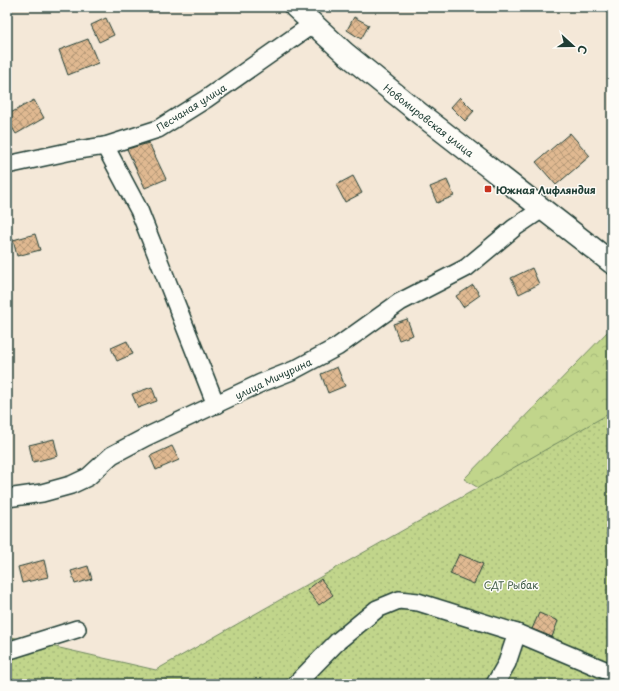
<svg xmlns="http://www.w3.org/2000/svg" width="619" height="691" font-family="'Playpen Sans',sans-serif">
	<defs>
		<pattern id="forest-crowns" width="20" height="18" patternUnits="userSpaceOnUse"><rect width="20" height="18" fill="#c1d58b"/><path d="M2 6a3 3 0 1 1 6 0M12 15a3 3 0 1 1 6 0" fill="none" stroke="#a5b879"/></pattern>
		<pattern id="park-dots" width="8" height="8" patternUnits="userSpaceOnUse"><rect width="8" height="8" fill="#c1d58b"/><path d="M2 2h.1M6 6h.1" fill="none" stroke="#a5b879" stroke-width="1.8" stroke-linecap="round"/></pattern>
		<pattern id="building-cross-hatch" width="8" height="8" patternUnits="userSpaceOnUse"><rect width="8" height="8" fill="#e0b991"/><path d="M0 0l8 8M0 8l8-8" fill="none" stroke="#b59877"/></pattern>
	</defs>
	<rect width="100%" height="100%" fill="#f4e8d8"/>
	<filter id="ink" filterUnits="userSpaceOnUse"><feTurbulence type="fractalNoise" baseFrequency=".025" numOctaves="2"/><feDisplacementMap in="SourceGraphic" scale="8" xChannelSelector="R" yChannelSelector="G"/><feConvolveMatrix kernelMatrix="1 2 1 2 8 2 1 2 1" color-interpolation-filters="sRGB"/></filter>
	<g filter="url(#ink)">
		<path fill="url(#forest-crowns)" stroke="#708960" d="M612 327V562L498 500 464 479Z"/>
		<path fill="url(#park-dots)" stroke="#708960" d="M612 412V684H7V636L156 670Z"/>
		<g fill="url(#building-cross-hatch)" stroke="#1f3d34">
			<path d="M354 17 369 25 361 39 347 30Z"/>
			<path d="M106 18 114 35 99 42 91 25Z"/>
			<path d="M88 39 98 63 68 75 59 50Z"/>
			<path d="M460 97 474 111 465 121 451 107Z"/>
			<path d="M34 100 44 118 16 134 7 119V115Z"/>
			<path d="M570 133 590 156 556 185 536 162Z"/>
			<path d="M149 143 166 179 145 188 127 149Z"/>
			<path d="M353 176 362 193 345 202 336 185Z"/>
			<path d="M447 180 454 196 437 203 430 187Z"/>
			<path d="M35 234 40 250 17 256 13 240Z"/>
			<path d="M532 268 539 284 519 294 511 278Z"/>
			<path d="M473 285 480 295 463 307 456 296Z"/>
			<path d="M407 319 413 335 399 340 393 324Z"/>
			<path d="M127 341 133 354 117 361 111 348Z"/>
			<path d="M337 367 345 386 328 393 321 374Z"/>
			<path d="M152 387 157 401 138 408 132 394Z"/>
			<path d="M54 439 58 456 33 462 29 445Z"/>
			<path d="M172 446 179 460 156 470 150 456Z"/>
			<path d="M459 554 483 564 474 584 450 574Z"/>
			<path d="M44 560 48 577 22 583 18 567Z"/>
			<path d="M88 566 92 579 75 584 71 571Z"/>
			<path d="M321 579 333 595 319 605 307 590Z"/>
			<path d="M539 613 558 621 552 637 532 629Z"/>
		</g>
		<g fill="none" stroke-linecap="round" stroke-linejoin="round">
			<g stroke="#1f3d34" stroke-width="20">
				<g id="minor">
					<path d="M105 146 139 210 216 405"/>
					<path d="M7 165 72 151 105 146 158 129 206 99 313 24"/>
					<path d="M7 498 42 493 71 485 88 477 112 455 146 437 261 383 294 370 337 347 400 302 466 268 514 228 542 209"/>
					<path d="M7 651 77 629"/>
					<path d="M296 684 338 641 377 609 399 600 418 602 517 633 612 673"/>
					<path d="M495 684 507 663 517 633"/>
				</g>
			</g>
			<g stroke="#1f3d34" stroke-width="24">
				<path id="major" d="M295 7 345 53 419 113 612 263"/>
			</g>
			<use href="#minor" stroke="#fdfcf7" stroke-width="17"/>
			<use href="#major" stroke="#fdfcf7" stroke-width="21"/>
		</g>
	</g>
	<rect fill="#c8321e" stroke="#fdfcf7" stroke-width="1.5" x="484" y="185" width="8" height="8" rx="2"/>
	<g text-anchor="middle" dominant-baseline="central" stroke-width="3" stroke-linejoin="round" paint-order="stroke">
		<g font-size="10" fill="#1f3d34" stroke="#fdfcf7">
			<text transform="translate(191 107) rotate(-32)">Песчаная улица</text>
			<text transform="translate(429 120) rotate(38)">Новомировская улица</text>
			<text transform="translate(273 378) rotate(-25)">улица Мичурина</text>
		</g>
		<g font-size="10" font-weight="bold" fill="#1f3d34" stroke="#fdfcf7" text-anchor="start">
			<text x="496" y="189">Южная Лифляндия</text>
		</g>
		<g font-size="10" fill="#3f5b45" stroke="#fdfcf7">
			<text x="511" y="584">СДТ Рыбак</text>
		</g>
	</g>
	<rect width="619" height="691" fill="none" stroke="#fdfcf7" stroke-width="24"/>
	<rect x="12" y="12" width="595" height="667" fill="none" stroke="#1f3d34" stroke-width="1.5" filter="url(#ink)"/>
	<g transform="translate(573 46) rotate(111)" stroke="#fdfcf7" stroke-width="3" paint-order="stroke">
	<path d="M0-3L7 15L0 10L-7 15Z" fill="#1f3d34"/>
	<text y="-6" font-size="11" font-weight="bold" text-anchor="middle" fill="#1f3d34">С</text>
	</g>
</svg>
